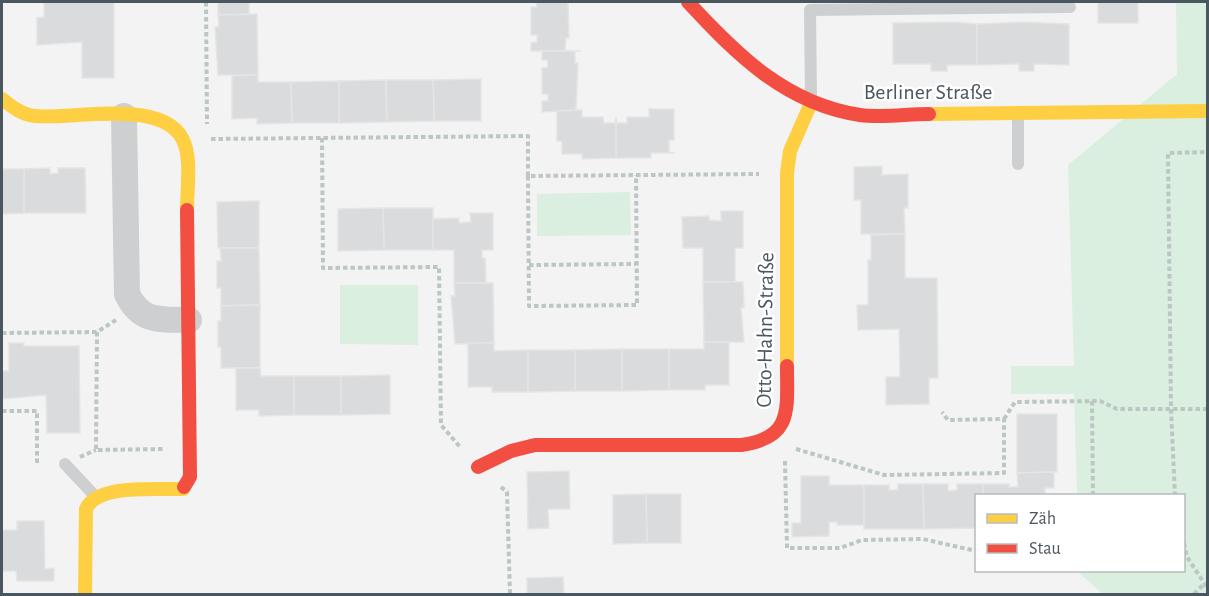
<svg xmlns="http://www.w3.org/2000/svg" width="1209" height="596" font-family="'Alegreya Sans',sans-serif">
	<rect width="100%" height="100%" fill="#f3f3f3"/>
	<g fill="#daefe0">
		<path d="M1176 2H1207V594H1103L1080 574V570H1184V496L1077 495 1074 394H1011V366H1074L1068 165 1177 74Z"/>
		<path d="M630 192 631 235 537 236V194Z"/>
		<path d="M340 285H418V345L340 344Z"/>
	</g>
	<g fill="#d9dbdc" stroke="#e5e5e6" stroke-width="1.5">
		<path d="M44 2H114V78H82V42L37 45V18L44 17Z"/>
		<rect x="218" y="2" width="31" height="13"/>
		<path d="M536 2H568L569 38H566L565 50 572 51H531V43L537 42V35H531V7H537Z"/>
		<rect x="1098" y="2" width="40" height="21"/>
		<path d="M257 14 258 75H218L215 27H219L218 15Z"/>
		<path d="M955 22 977 24V65H947V71H931V64H893V23Z"/>
		<path d="M1021 22 1069 24V65L1034 64V71H1019V64L977 65V24Z"/>
		<path d="M542 51H581H575V63H578L576 110H582L542 112V101H548V94H542V68L548 67 547 60H542Z"/>
		<path d="M258 75V82H291L292 123 257 124V118L232 119V76Z"/>
		<path d="M481 79V121H434L433 80Z"/>
		<path d="M386 80 387 122 339 123V81Z"/>
		<path d="M386 80H433L434 121 387 122Z"/>
		<path d="M339 81V123H292L291 82Z"/>
		<path d="M649 109H674V140H669V152L675 153H651V158H616V117L617 123H627V117H649Z"/>
		<path d="M582 110V117H603L604 123H615L616 117V158L582 159V154H562V141H557V111Z"/>
		<path d="M882 166V175L908 174V208H904L905 234H861V200H854V167Z"/>
		<path d="M50 168V174L58 173V168H85L86 213H24V169Z"/>
		<path d="M2 169H24V213L2 214Z"/>
		<path d="M259 201V248H218L217 202Z"/>
		<path d="M383 208H433V250H384Z"/>
		<path d="M383 208 384 250 338 251V209Z"/>
		<path d="M721 211H743V248H735V282H703V248H683L682 217 709 216V220L721 221Z"/>
		<path d="M470 213H493V250H482V258H485L486 283H454V250H433V219L459 218V223L471 222Z"/>
		<path d="M905 234V278H937L938 378H929V404L886 405V377H900L899 329 858 330 857 305H868V260H871V235Z"/>
		<path d="M220 248H259L260 305 221 306V288H217V261H221Z"/>
		<path d="M703 282H743L744 308H741L744 342H704Z"/>
		<path d="M454 283H493L494 343 455 344 451 296H455Z"/>
		<path d="M260 305V368H221V347H218V321H221V306Z"/>
		<path d="M704 342H729V385H705V390H669V349H704Z"/>
		<path d="M9 343H24V346H79L80 433H47L46 395 2 399V371H9Z"/>
		<path d="M468 343H494V351L528 350V392H492V387H468Z"/>
		<path d="M622 349V391H575V350Z"/>
		<path d="M622 349H669V390L622 391Z"/>
		<path d="M528 350H575V391L528 392Z"/>
		<path d="M236 368H260L261 376H294V415L259 416V410H236Z"/>
		<path d="M390 375V414L341 415V376Z"/>
		<rect x="294" y="376" width="47" height="39"/>
		<path d="M1017 414H1057V472L1017 473Z"/>
		<path d="M569 471 570 509H548L549 528 528 529 527 472Z"/>
		<path d="M1054 472V488H1045V496H983V484H1009V487H1018L1017 473Z"/>
		<path d="M801 476H829V485H864V525H837V522H829V536L792 537V523H801Z"/>
		<path d="M898 484H923L924 529H864V485H889V490H898Z"/>
		<path d="M923 484H948V491L957 490V484H983V496H976V528L924 529Z"/>
		<path d="M646 494H681V543H647Z"/>
		<path d="M646 494 647 543 613 544V495Z"/>
		<path d="M17 521H44L45 569 54 568V581H17L16 571H2V530H17Z"/>
		<path d="M563 577 564 594H527V578Z"/>
	</g>
	<g fill="none" stroke-linecap="round" stroke-linejoin="round">
		<g stroke="#bcc6c2" stroke-width="4" stroke-dasharray="4.5 3" stroke-linecap="butt">
			<path d="M206 2 207 124"/>
			<path d="M322 138 323 268 439 267 441 425 461 448"/>
			<path d="M211 139 528 136V176L759 174"/>
			<path d="M528 176 529 306 637 305 636 175"/>
			<path d="M529 265 636 264"/>
			<path d="M116 320 97 332 96 450 164 449"/>
			<path d="M2 333 97 332"/>
			<path d="M1092 401 1093 496"/>
			<path d="M2 411H37V464"/>
			<path d="M1004 419 1015 402 1100 401 1117 409H1208"/>
			<path d="M796 449 884 475 1004 473V419L948 420 942 412"/>
			<path d="M80 457 96 450"/>
			<path d="M785 461 787 548H840L862 540 923 539 976 551"/>
			<path d="M501 487 507 492 510 594"/>
			<path d="M1175 496 1171 409 1168 153 1208 152"/>
			<path d="M1184 543 1187 557 1208 589"/>
			<path d="M1194 594 1203 585"/>
		</g>
		<g stroke="#cdcfd0" stroke-width="12">
			<path d="M811 99 810 10 1070 7"/>
			<path d="M1018 114V164"/>
			<path d="M65 464 94 495"/>
		</g>
		<path stroke="#cdcfd0" stroke-width="26" d="M124 116 127 294C141 323 160 319 189 320"/>
		<g stroke="#ffcf43" stroke-width="14">
			<path d="M2 99C11 106 22 115 35 116 73 120 170 96 185 145 191 163 187 190 187 210"/>
			<path d="M929 114 1208 111"/>
			<path d="M787 366V173L790 151 811 103"/>
			<path d="M85 594 86 509C98 483 157 490 183 489L184 487"/>
		</g>
		<g stroke="#f24e42" stroke-width="14">
			<path d="M688 2C737 55 786 104 860 115 882 118 907 114 929 114"/>
			<path d="M478 467 511 451 535 445H741C793 438 787 410 787 366"/>
			<path d="M184 487 190 477 187 210"/>
		</g>
	</g>
	<g text-anchor="middle" dominant-baseline="central" stroke-width="5" stroke-linejoin="round" paint-order="stroke">
		<g font-size="22" fill="#4b575e" stroke="#fff">
			<text x="928" y="92">Berliner Straße</text>
			<text transform="translate(765 330) rotate(-89)">Otto-Hahn-Straße</text>
		</g>
	</g>
	<rect width="1209" height="596" fill="none" stroke="#4b575e" stroke-width="6"/>
	<rect x="975" y="494" width="210" height="78" fill="#ffffff" stroke="#b7bcbf" stroke-width="1.5"/>
	<rect x="987" y="514" width="30" height="9" fill="#ffcf43" stroke="#b7bcbf" stroke-width="1.5"/>
	<text x="1029" y="524" font-size="18" fill="#4b575e">Zäh</text>
	<rect x="987" y="544" width="30" height="9" fill="#f24e42" stroke="#b7bcbf" stroke-width="1.5"/>
	<text x="1029" y="554" font-size="18" fill="#4b575e">Stau</text>
</svg>
